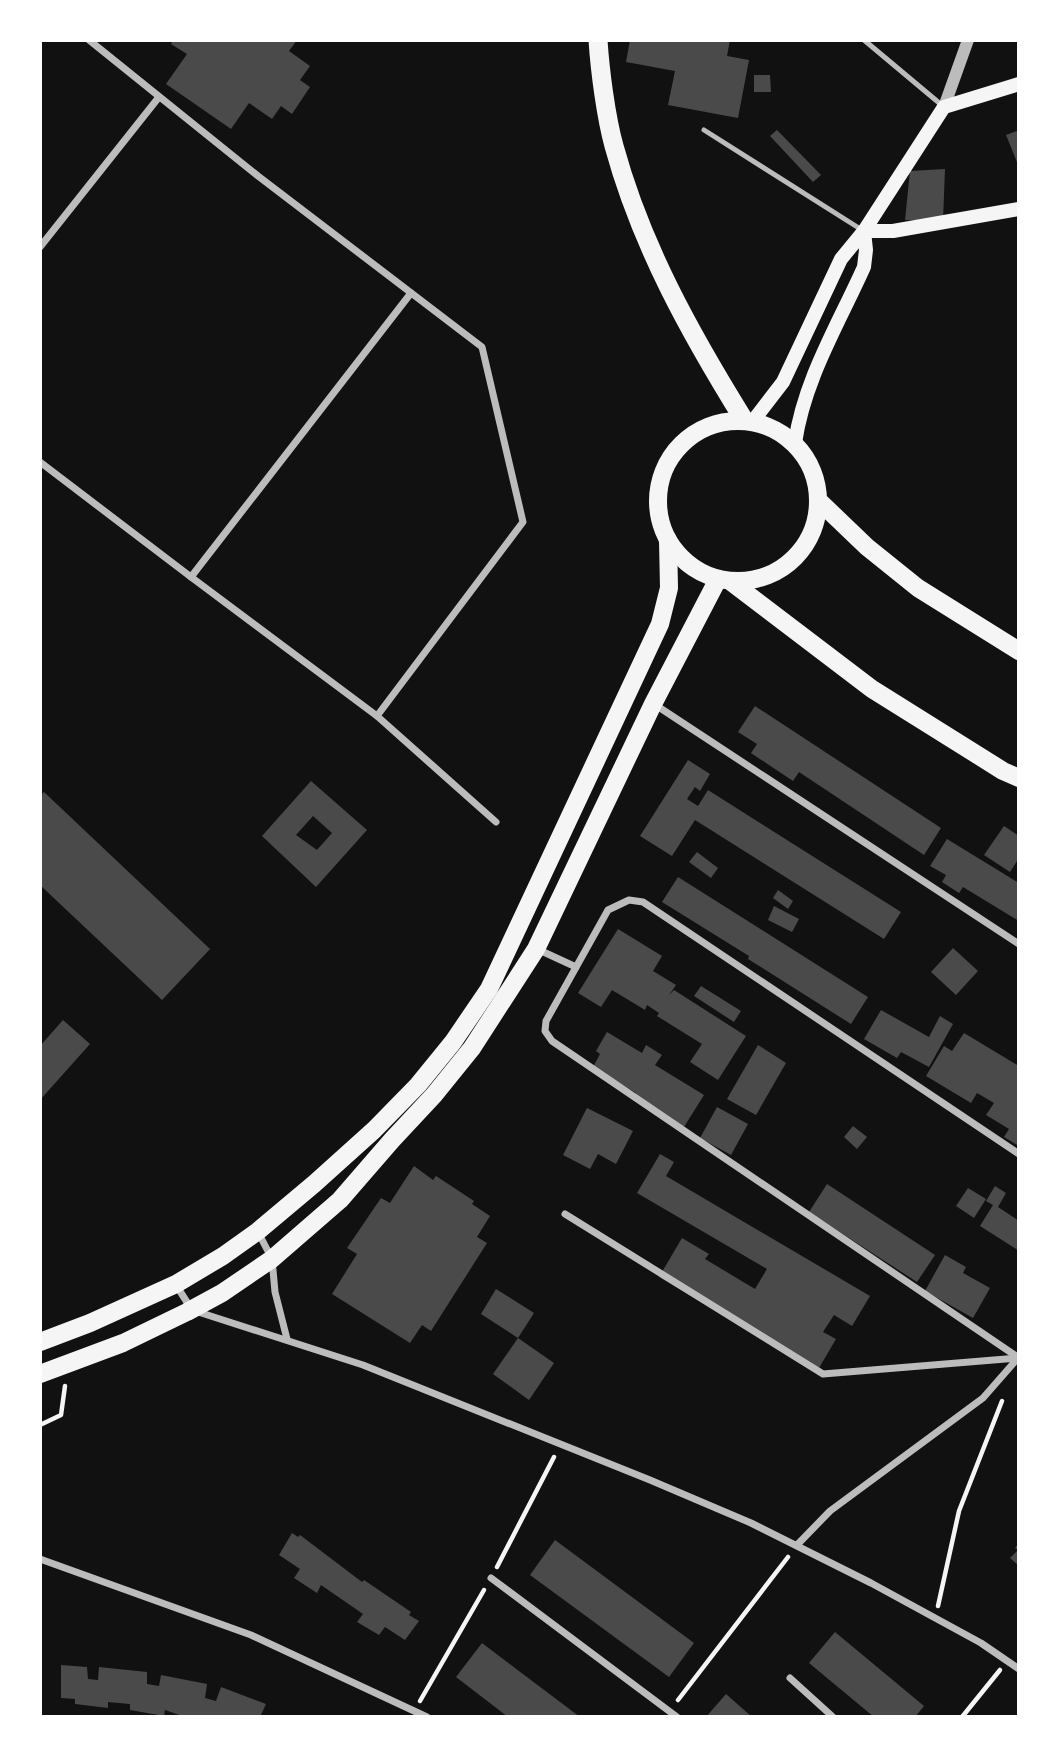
<svg xmlns="http://www.w3.org/2000/svg" width="1059" height="1757" font-family="'Varela Round',sans-serif">
	<rect width="100%" height="100%" fill="#111"/>
	<g fill="#4a4a4a" fill-rule="evenodd">
		<path d="M173 40H297L289 51 310 66 300 80 310 87 292 114 281 106 272 119 249 103 231 129 166 84 187 54 171 44Z"/>
		<path d="M630 40H730L727 56 749 60 738 118 668 105 675 71 626 62Z"/>
		<path d="M754 75H770L771 92H754Z"/>
		<path d="M777 130 821 175 813 182 770 136Z"/>
		<path d="M1019 130V167L1006 135Z"/>
		<path d="M945 169 943 221 905 220 910 171Z"/>
		<path d="M755 706 941 828 924 855 799 772 793 781 751 753 757 744 738 732Z"/>
		<path d="M688 760 710 774 700 791 695 787 687 799 698 806 708 790 901 912 884 939 695 820 672 856 640 836Z"/>
		<path d="M311 781 367 830 316 887 262 836ZM313 816 332 833 317 850 296 835Z"/>
		<path d="M44 792 210 949 162 1000 40 885V796Z"/>
		<path d="M1004 826 1019 836V858L1010 872 984 855Z"/>
		<path d="M947 839 1019 883V921L963 887 959 893 942 882 946 875 930 866Z"/>
		<path d="M697 852 718 868 711 878 689 862Z"/>
		<path d="M678 877 868 997 851 1024 748 959 749 956 662 902Z"/>
		<path d="M778 890 793 901 788 909 773 898Z"/>
		<path d="M774 906 799 919 792 932 768 920Z"/>
		<path d="M618 929 662 956 653 971 676 985 669 995 674 990 746 1036 718 1080 690 1062 702 1044 657 1016 659 1013 647 1005 645 1010 612 990 601 1007 578 993Z"/>
		<path d="M953 948 978 971 956 995 931 972Z"/>
		<path d="M701 986 741 1011 734 1022 694 996Z"/>
		<path d="M881 1010 929 1037 940 1016 953 1024 929 1067 901 1052 897 1058 864 1039Z"/>
		<path d="M63 1020 90 1044 40 1100V1046Z"/>
		<path d="M607 1032 642 1053 646 1045 662 1055 655 1065 704 1095 684 1127 633 1097 636 1093 593 1067 600 1054 596 1051Z"/>
		<path d="M964 1033 1019 1066V1146L1004 1137 1009 1129 986 1115 994 1103 977 1093 971 1103 926 1076 944 1046 952 1051Z"/>
		<path d="M758 1045 786 1063 756 1115 727 1099Z"/>
		<path d="M717 1107 748 1124 731 1155 700 1138Z"/>
		<path d="M587 1108 633 1131 616 1164 598 1154 590 1169 563 1155Z"/>
		<path d="M853 1126 867 1137 857 1149 844 1137Z"/>
		<path d="M660 1154 674 1162 666 1176 870 1296 852 1326 834 1315 823 1332 836 1339 819 1368 794 1357 659 1277 682 1238 709 1254 705 1259 755 1289 767 1269 637 1193Z"/>
		<path d="M414 1166 433 1180 436 1176 474 1201 472 1204 490 1216 477 1237 487 1243 431 1331 422 1325 410 1343 332 1294 357 1254 347 1248 381 1198 390 1203Z"/>
		<path d="M827 1184 935 1255 917 1282 809 1212Z"/>
		<path d="M995 1186 1006 1193 998 1207 1019 1221V1251L980 1226 993 1205 986 1201Z"/>
		<path d="M968 1188 986 1199 974 1218 956 1206Z"/>
		<path d="M945 1255 966 1267 963 1273 990 1288 973 1318 925 1291Z"/>
		<path d="M496 1289 534 1313 518 1338 554 1363 529 1400 493 1374 518 1338 481 1314Z"/>
		<path d="M292 1533 298 1537 300 1535 362 1582 364 1580 411 1612 409 1615 419 1621 405 1640 385 1627 379 1635 357 1622 363 1614 321 1585 317 1593 294 1578 300 1569 279 1555Z"/>
		<path d="M555 1540 694 1643 669 1677 530 1575Z"/>
		<path d="M1019 1543V1566L1010 1558 1018 1550 1015 1548Z"/>
		<path d="M835 1632 924 1706 915 1717H874L809 1663Z"/>
		<path d="M482 1643 580 1717H508L456 1677Z"/>
		<path d="M61 1665 87 1667 88 1679 98 1680 99 1667 147 1672V1684L159 1686 161 1675 207 1684 205 1698 216 1701 221 1687 266 1704 260 1717H185L165 1710 164 1716 130 1710V1704L108 1702V1708L75 1704V1699L61 1698Z"/>
		<path d="M726 1694 752 1717H706Z"/>
	</g>
	<g fill="none" stroke-linecap="round" stroke-linejoin="round">
		<g stroke="#f5f5f5" stroke-width="4.5">
			<path d="M40 1425 61 1415 65 1386"/>
			<path d="M497 1567 554 1457"/>
			<path d="M938 1606 959 1511 1002 1401"/>
			<path d="M678 1700 788 1557"/>
			<path d="M420 1701 484 1590"/>
			<path d="M962 1717 1000 1670"/>
		</g>
		<g stroke="#bcbcbc" stroke-width="5">
			<path d="M864 40 944 107"/>
			<path d="M704 130 862 230"/>
		</g>
		<g stroke="#bcbcbc" stroke-width="7">
			<path d="M89 40 258 176 482 347 523 522 377 716 496 822"/>
			<path d="M40 247 159 97"/>
			<path d="M40 462 191 577"/>
			<path d="M654 704 1019 944"/>
			<path d="M377 716 191 577 411 293"/>
			<path d="M537 949 576 967"/>
			<path d="M565 1214 823 1374 1019 1358"/>
			<path d="M258 1232 272 1259 275 1292 287 1339"/>
			<path d="M176 1285 192 1310 363 1365 650 1480 751 1523 871 1583 981 1643 1019 1669"/>
			<path d="M1019 1358 552 1041 545 1031 546 1021 608 910 629 900 643 902 1019 1154"/>
			<path d="M797 1545 830 1511 983 1398 1018 1358"/>
			<path d="M40 1559 251 1635 427 1717"/>
			<path d="M491 1578 677 1717"/>
			<path d="M790 1678 833 1717"/>
		</g>
		<path stroke="#bcbcbc" stroke-width="12" d="M944 107 968 40"/>
		<g stroke="#f5f5f5" stroke-width="14">
			<path d="M864 231H893L1019 209"/>
			<path d="M753 421 783 382 841 259 864 231 944 107 1019 84"/>
			<path d="M795 443C804 380 838 325 864 267L866 250 864 231"/>
		</g>
		<g stroke="#f5f5f5" stroke-width="18">
			<circle cx="738" cy="501" r="80"/>
			<path d="M819 501 867 547 918 588 1019 651"/>
			<path d="M730 581 872 689 1003 771 1019 778"/>
			<path d="M40 1342 90 1323 176 1284 223 1256 258 1231 314 1184 374 1130 418 1085 453 1042 489 989 660 624 669 588 668 540"/>
			<path d="M40 1374 123 1343 187 1312 222 1293 272 1259 340 1200 392 1140 434 1095 472 1048 536 949 653 704 718 579"/>
		</g>
		<path stroke="#f5f5f5" stroke-width="19" d="M598 40C600 71 606 117 614 146 641 245 690 333 744 420"/>
	</g>
	<rect width="1059" height="1757" fill="none" stroke="#ffffff" stroke-width="84"/>
</svg>
